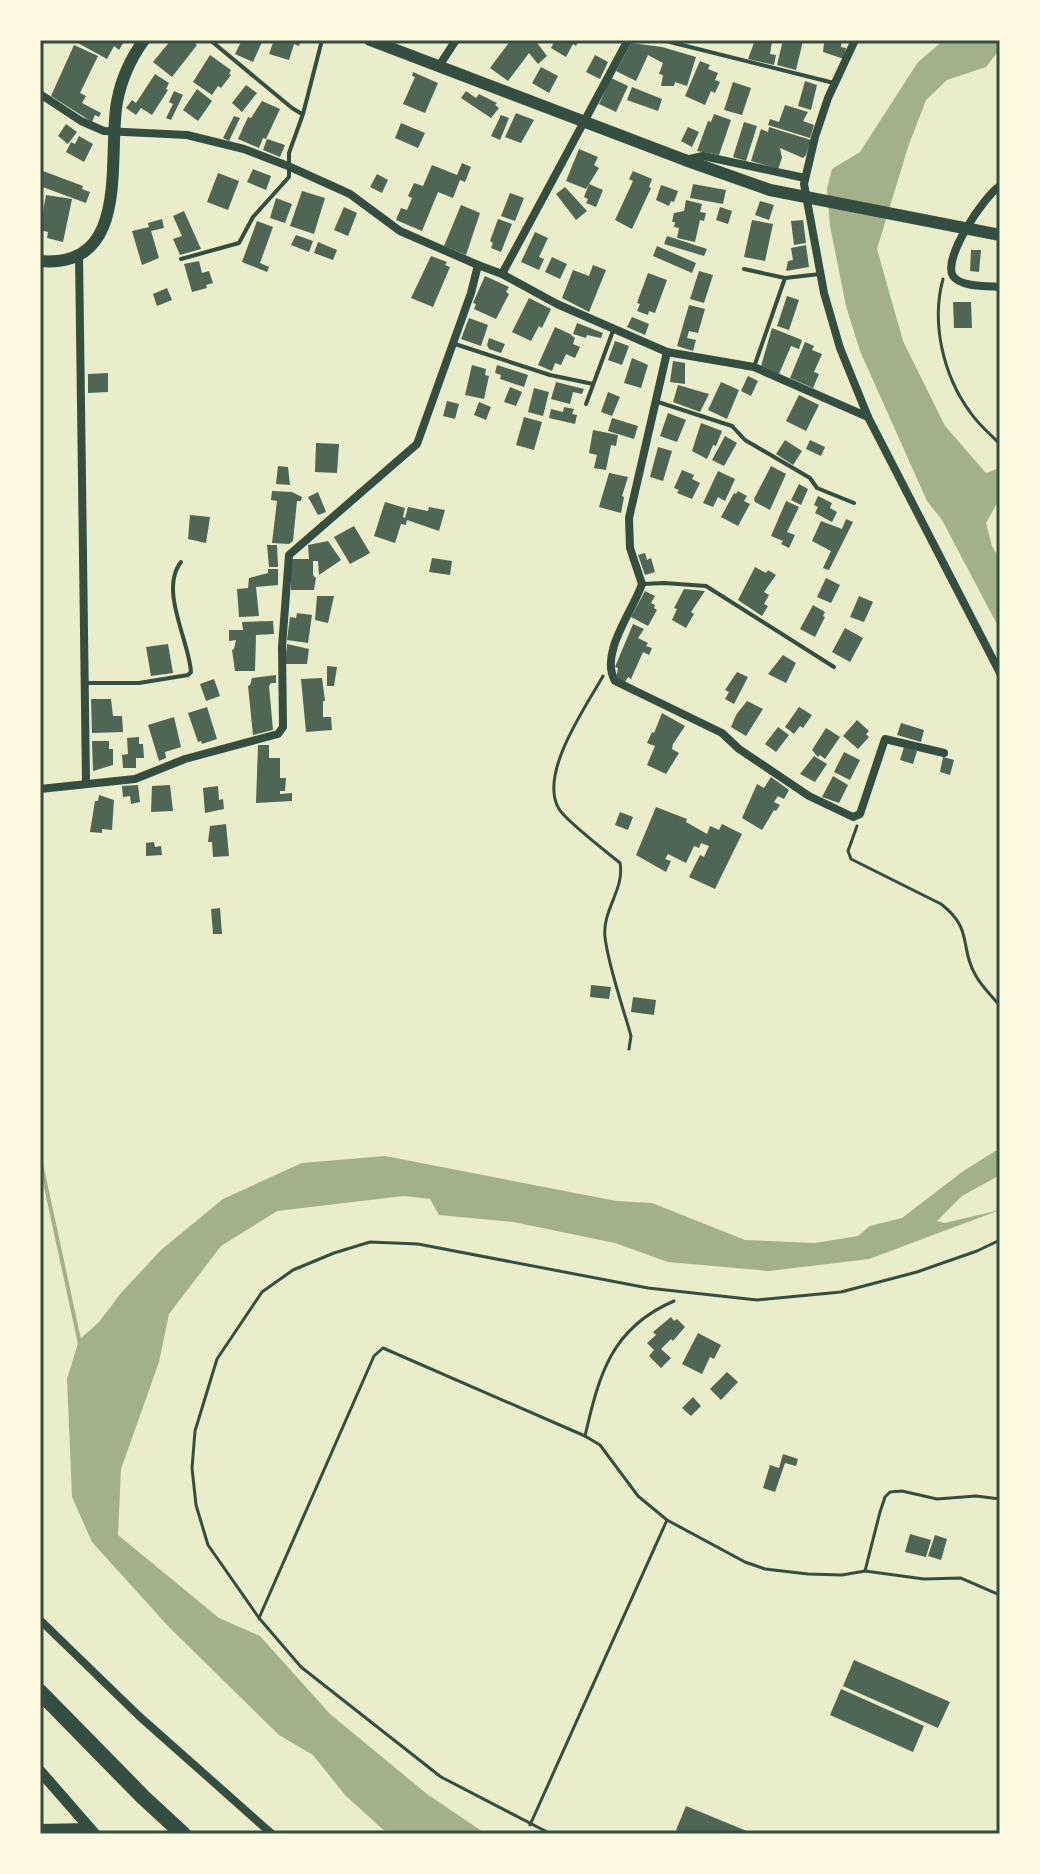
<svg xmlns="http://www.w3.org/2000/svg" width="1040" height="1874" font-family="'Fira Sans Condensed',sans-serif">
	<rect width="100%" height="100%" fill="#e9edc9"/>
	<g fill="#a3b18a">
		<path d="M944 40H1000V49L986 67 947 80 926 100 908 147 877 249 903 341 945 426 986 473 1000 468V498L986 523 992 546 1000 560V630L942 520 927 501 860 351 846 306 830 226 827 189 832 169 860 152 918 62Z"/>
		<path d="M1000 1148V1175L962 1196 937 1221 944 1223 1000 1210 869 1259 769 1271 668 1262 615 1243 513 1222 439 1215 430 1199 404 1196 277 1211 221 1246 169 1314 159 1362 121 1469 118 1535 219 1618 260 1636 330 1714 427 1794 486 1834H388L345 1795 313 1755 279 1735 168 1626 92 1542 72 1497 67 1379 79 1340 99 1322 121 1293 161 1250 223 1199 302 1163 385 1156 616 1201 652 1203 745 1240 815 1243 858 1236 870 1226 902 1218 962 1172Z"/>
	</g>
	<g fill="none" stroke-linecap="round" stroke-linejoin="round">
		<path stroke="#a3b18a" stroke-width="4" d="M40 1159 80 1344"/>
	</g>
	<g fill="#4f6655">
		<path d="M79 40H125L119 50 114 46 107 59 78 43Z"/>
		<path d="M171 40H191L197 45 172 77 153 62Z"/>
		<path d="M242 40 262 42 253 62 235 54Z"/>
		<path d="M274 40H301L299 46 294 44 289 60 269 54Z"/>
		<path d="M511 40H535L547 56 538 64 529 53 508 81 490 68Z"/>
		<path d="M555 40H579L576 46 573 44 566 57 551 48Z"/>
		<path d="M755 40H779L778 43 772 42 770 54 776 55 774 65 748 59Z"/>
		<path d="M783 40 803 41 796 70 777 65Z"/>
		<path d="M816 40H842L841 47 846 48 844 59 823 52 824 43Z"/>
		<path d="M631 43 662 47 696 57 687 86 675 82 674 86H661L663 75 659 74 663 63 648 55 636 81 616 71Z"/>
		<path d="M74 45 98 56 80 93 86 96 82 103 101 113 99 117 95 115 92 122 51 96Z"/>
		<path d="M210 55 231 70 229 74 231 75 221 88 218 86 212 95 193 82Z"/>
		<path d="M595 55 608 62 600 79 586 72Z"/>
		<path d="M700 61 710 65 708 69 718 73 715 80 720 82 715 93 711 91 705 105 685 96Z"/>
		<path d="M541 67 558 76 549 93 532 83Z"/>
		<path d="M413 72 438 83 425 113 403 104 415 77 412 76Z"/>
		<path d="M155 74 169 83 166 89 168 90 152 115 141 108 136 115 126 108 132 100 136 103Z"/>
		<path d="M611 78 628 86 616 112 599 104Z"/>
		<path d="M805 81 817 85 811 110 798 106Z"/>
		<path d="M733 82 751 88 742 115 724 110Z"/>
		<path d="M246 85 257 93 242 112 232 103Z"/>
		<path d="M632 87 662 99 658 111 627 100Z"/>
		<path d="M197 89 212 101 198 121 183 110Z"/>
		<path d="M174 91 183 95 171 120 166 118 173 104 169 102Z"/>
		<path d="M466 91 476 98 479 94 497 103 495 105 499 108 491 118 461 98Z"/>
		<path d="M262 101 280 109 266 139 263 138 259 148 238 139 248 117 251 118Z"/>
		<path d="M785 105 808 112 803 121 814 125 810 138 768 125 770 119 779 122Z"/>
		<path d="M516 113 534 120 521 143 505 137Z"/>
		<path d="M714 114 731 120 719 155 697 151 708 121 711 122Z"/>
		<path d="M501 115 509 118 500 140 491 136Z"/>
		<path d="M234 116 240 118 229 141 223 138Z"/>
		<path d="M744 122 757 126 746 161 733 157Z"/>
		<path d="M401 123 425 133 418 148 395 138Z"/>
		<path d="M66 124 77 132 68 144 58 136Z"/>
		<path d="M688 127 699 132 692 147 681 141Z"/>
		<path d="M769 127 811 140 806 155 803 158 780 148 782 158 778 169 751 161 761 129 768 132Z"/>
		<path d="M79 136 93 144 84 162 66 152 71 142 75 144Z"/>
		<path d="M267 139 285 145 280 157 263 150Z"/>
		<path d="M579 149 598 157 594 165 599 168 586 189 566 181Z"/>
		<path d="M462 163 471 167 465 182 460 180 453 198 438 192 422 231 396 220 401 208 407 210 412 198 408 196 414 183 423 186 432 165 457 175Z"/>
		<path d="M253 169 271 176 266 190 247 182Z"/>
		<path d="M43 171 83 186 82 189 90 192 86 203 40 186V173Z"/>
		<path d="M633 171 652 179 649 187 651 188 632 229 615 220 633 181 629 179Z"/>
		<path d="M218 173 239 181 228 210 207 202Z"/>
		<path d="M377 174 388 180 382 193 370 187Z"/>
		<path d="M589 184 603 190 596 207 586 203 588 199 584 197Z"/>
		<path d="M693 184 726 190 723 204 690 198Z"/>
		<path d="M661 185 678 191 674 202 671 201 669 206 656 200Z"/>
		<path d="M565 187 587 211 576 220 556 194Z"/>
		<path d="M302 191 325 198 314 234 290 226Z"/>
		<path d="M510 193 524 198 515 221 501 216Z"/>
		<path d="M46 195 72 199 63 242 47 238 48 232 40 230V213L43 211Z"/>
		<path d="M276 198 292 204 285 223 270 218Z"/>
		<path d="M686 200 702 204 700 212 706 213 704 221 700 220 695 242 677 238 679 228 674 227 675 222H672L674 213 684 211Z"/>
		<path d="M760 201 774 205 769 220 755 215Z"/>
		<path d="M461 205 480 213 466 255 444 246Z"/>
		<path d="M344 207 357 213 348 236 334 230Z"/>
		<path d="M720 207 732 211 728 224 716 220Z"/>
		<path d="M184 211 201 249 180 255 173 239 182 236 173 216Z"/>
		<path d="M162 219 164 228 151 231 159 258 142 265 132 231 149 227 148 223Z"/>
		<path d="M498 219 512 224 501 252 491 248 493 243 490 241Z"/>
		<path d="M752 220 773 224 765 261 744 257Z"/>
		<path d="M803 220 806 243 794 245 791 221Z"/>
		<path d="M257 221 273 227 260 263 269 267 267 272 242 262Z"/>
		<path d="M535 232 548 238 539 257 544 259 539 270 521 262Z"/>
		<path d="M296 235 313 241 309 252 291 245Z"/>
		<path d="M667 236 707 249 704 256 664 244Z"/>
		<path d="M318 242 337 250 333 260 314 253Z"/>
		<path d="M806 245 809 267 786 271 788 261 793 260 791 248Z"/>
		<path d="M657 246 696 263 692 273 653 256Z"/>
		<path d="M971 250H981L979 272 970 271Z"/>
		<path d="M431 256 447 262 445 265 450 267 433 307 411 298Z"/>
		<path d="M552 257 567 264 560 279 545 272Z"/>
		<path d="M199 261 202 273 209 271 213 283 206 285 207 288 192 292 184 264Z"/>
		<path d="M593 265 606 270 589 312 562 298 573 270 589 276Z"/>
		<path d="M699 271 713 275 704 303 690 299Z"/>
		<path d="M648 273 667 280 655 313 649 311 648 315 637 311 640 304 637 303Z"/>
		<path d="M485 276 509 287 506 292 509 294 496 319 474 309 476 304 473 303Z"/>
		<path d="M167 288 172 300 157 306 153 294Z"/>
		<path d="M787 296 799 300 789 330 777 326Z"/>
		<path d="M529 298 551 309 542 328 539 326 531 341 512 332Z"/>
		<path d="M953 302H971L972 328H954Z"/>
		<path d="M689 305 705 309 698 333 689 331 687 338 696 340 693 351 677 346Z"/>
		<path d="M632 317 649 324 645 335 627 327Z"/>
		<path d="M469 318 488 325 481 346 461 339Z"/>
		<path d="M577 323 603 333 601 338 587 335 586 338 573 334Z"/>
		<path d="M555 327 570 334 575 338 573 344 580 347 575 358 566 354 561 365 555 363 552 371 538 365Z"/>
		<path d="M772 328 802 340 799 349 791 346 779 374 761 366Z"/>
		<path d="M489 338 505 344 501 353 489 349 487 345Z"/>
		<path d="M615 341 629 346 622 365 608 360Z"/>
		<path d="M805 342 814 346 812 350 822 354 814 372 819 374 813 388 790 378Z"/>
		<path d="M632 358 648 365 641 388 624 383Z"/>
		<path d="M673 361 685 363V384L670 382Z"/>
		<path d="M472 365 486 369 485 375 489 376 484 399 465 395Z"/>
		<path d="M497 365 528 375 524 387 500 379 501 375 495 373Z"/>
		<path d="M108 373V392L88 393V374Z"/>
		<path d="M748 376 758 381 751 396 741 391Z"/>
		<path d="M556 382 584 389 582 394 573 392 570 404 551 399Z"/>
		<path d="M721 382 739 390 727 419 708 410Z"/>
		<path d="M678 385 709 394 700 412 673 402Z"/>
		<path d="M510 387 522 392 516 406 504 402Z"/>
		<path d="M534 388 549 392 543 416 528 412Z"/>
		<path d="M608 392 620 397 612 416 601 412Z"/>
		<path d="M799 395 819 405 806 431 786 421Z"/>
		<path d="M447 401 459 404 455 419 443 416Z"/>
		<path d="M479 402 491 407 486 420 474 415Z"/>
		<path d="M564 407 574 409 572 414 577 415 575 424 549 418 551 409 563 412Z"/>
		<path d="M668 413 686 420 677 442 660 436Z"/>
		<path d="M524 417 542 422 534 450 516 445Z"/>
		<path d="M612 418 638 426 634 439 608 431Z"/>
		<path d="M701 423 722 431 716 446 713 445 707 459 692 451Z"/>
		<path d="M593 430 618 435 616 446 611 445 606 470 594 468 597 455 589 453Z"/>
		<path d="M725 436 737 443 724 466 712 460Z"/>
		<path d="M785 440 802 451 793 465 776 454Z"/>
		<path d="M810 440 825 447 821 456 806 449Z"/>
		<path d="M316 443 339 444 337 473 315 472Z"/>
		<path d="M658 447 672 451 663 481 650 477Z"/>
		<path d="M278 466 288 467 290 485 276 484Z"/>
		<path d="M771 466 786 474 770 510 755 502 754 499Z"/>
		<path d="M682 470 694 475 692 479 700 483 692 499 677 493 679 490 674 488Z"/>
		<path d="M718 471 735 479 725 501 718 497 713 507 703 503Z"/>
		<path d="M609 473 628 477 622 496 624 497 621 513 599 507Z"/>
		<path d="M799 484 808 489 801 505 791 500Z"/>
		<path d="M272 491 292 492 302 497 301 501H297L293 541 289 544 272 543 277 501 271 500Z"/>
		<path d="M738 491 747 496 744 501 750 504 738 526 721 517 734 493 736 494Z"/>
		<path d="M318 492 326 512 318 515 308 497Z"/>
		<path d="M818 496 832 503 830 508 837 512 832 522 815 513 818 507 814 505Z"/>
		<path d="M786 501 799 507 787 532 795 535 789 548 781 544 783 541 771 536Z"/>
		<path d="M385 502 405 508 403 517 405 518 408 507 428 511 429 507 445 510 439 531 407 520 406 525 401 524 395 543 374 536Z"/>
		<path d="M190 515 210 517 206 543 188 539Z"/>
		<path d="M846 519 853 522 829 570 823 568 831 551 812 541 821 521 842 529Z"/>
		<path d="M354 526 370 553 350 564 334 537Z"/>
		<path d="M328 541 341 560 319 575 318 561H313V575L316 578 314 590H291V559H309L308 545Z"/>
		<path d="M267 545H277L278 567H269Z"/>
		<path d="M645 553 647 560 651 558 655 572 645 575 638 555Z"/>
		<path d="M432 558 452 561 450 575 429 572Z"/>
		<path d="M755 567 766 573 768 570 776 575 764 592 769 595 764 604 768 606 762 616 738 600Z"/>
		<path d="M268 569H278V585L256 587 259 616 239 617 237 589 248 588 249 578 268 573Z"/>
		<path d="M826 578 840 585 831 603 817 597Z"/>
		<path d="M684 589 705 591 691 612 694 614 686 628 672 620 677 609 674 608Z"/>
		<path d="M645 591 655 596 651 603 655 605 654 608 657 610 648 626 631 617Z"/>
		<path d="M317 596H334L328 623 315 620Z"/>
		<path d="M859 596 873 602 864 622 850 617Z"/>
		<path d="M813 605 825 612 823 616 825 617 815 637 800 629Z"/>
		<path d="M297 613 312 615 308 643 287 640 290 617 296 618Z"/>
		<path d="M273 621 274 634 256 635 255 671H235L232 650 234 649 236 640 229 641V630H243L242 622Z"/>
		<path d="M633 624 644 629 638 638 648 643 646 646 652 648 649 655 643 652 631 679 628 677 625 682 616 678 618 668 615 667Z"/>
		<path d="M845 628 863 638 850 662 832 652Z"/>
		<path d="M168 644 173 673 151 676 146 647Z"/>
		<path d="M287 644 309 649 307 664H285Z"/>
		<path d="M783 655 796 663 786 683 768 674Z"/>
		<path d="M327 666 337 667 334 686H327Z"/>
		<path d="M737 672 748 677 734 704 725 699 729 692 725 690Z"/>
		<path d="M276 675V683H271L269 686 273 730 253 735 248 686 250 685 252 678Z"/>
		<path d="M322 678 325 701H323V717H331L332 730 306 732 301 679Z"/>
		<path d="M214 679 220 696 206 701 200 684Z"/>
		<path d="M91 699H111L113 716H122L123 732 92 733Z"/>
		<path d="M747 701 763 709 746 736 731 727 736 715Z"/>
		<path d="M207 707 217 739 202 744 201 741 198 742 188 713Z"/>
		<path d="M799 707 812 715 803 728 800 726 794 734 785 727Z"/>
		<path d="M662 713 685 726 673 744 672 749 679 753 666 774 647 765 655 746 647 743 652 732 654 733Z"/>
		<path d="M174 717 181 747 165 752 166 758 159 761 148 725Z"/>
		<path d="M857 720 869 731 866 734 869 737 858 749 843 736Z"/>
		<path d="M901 723 924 730 921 742 897 735Z"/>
		<path d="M778 727 789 735 776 752 765 744Z"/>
		<path d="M826 728 840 737 825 759 820 755 818 757 812 750Z"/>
		<path d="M139 737V744H143L144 758H136V768H123L122 755 128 754 127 738Z"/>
		<path d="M92 741H109V749H113V765L93 771Z"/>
		<path d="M258 745H269V758H280V778H286L285 791H280V794L292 793V801L256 803Z"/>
		<path d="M904 747 917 751 913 764 900 760Z"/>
		<path d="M844 752 860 760 850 780 834 772Z"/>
		<path d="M814 756 827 764 815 782 800 774Z"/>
		<path d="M943 757 954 760 950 775 940 772Z"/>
		<path d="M833 776 848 785 839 803 822 797Z"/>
		<path d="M771 777 789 790 784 799 778 796 774 802 780 805 776 811 774 810 762 830 742 818 757 784 764 788Z"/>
		<path d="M138 785 140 802 131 804 130 796 123 797 122 786Z"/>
		<path d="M170 785 173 811 151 812 152 786Z"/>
		<path d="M218 786 219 800 223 799 224 809 205 813 203 788Z"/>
		<path d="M99 795 114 800 112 830 102 829V833L90 832 95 801H98Z"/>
		<path d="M656 807 687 819 686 822 707 834 710 826 719 830 722 824 742 834 715 889 689 877 700 855 704 857 709 846 701 843 699 848 694 846 686 863 668 854 665 859 671 861 666 872 636 855Z"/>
		<path d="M620 812 633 817 628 830 615 825Z"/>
		<path d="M226 824 229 856 213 857 212 842H208L210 826Z"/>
		<path d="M154 842 155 847 161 846 162 855 146 856V843Z"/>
		<path d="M220 908 222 934H213L211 909Z"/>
		<path d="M591 985 611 987 609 999 590 997Z"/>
		<path d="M633 997 656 1000 654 1015 631 1012Z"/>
		<path d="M671 1317 674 1321 677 1319 685 1327 673 1341 671 1339 661 1349 671 1358 661 1368 649 1356 654 1350 647 1343 656 1335 653 1332Z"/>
		<path d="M698 1333 721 1345 714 1359 710 1357 702 1374 682 1364Z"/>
		<path d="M727 1372 738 1382 721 1400 710 1389Z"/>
		<path d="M693 1397 701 1406 691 1416 682 1408Z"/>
		<path d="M783 1454 798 1459 796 1466 785 1463 775 1492 763 1488 770 1465 779 1468Z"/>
		<path d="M910 1534 931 1540 926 1557 905 1552Z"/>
		<path d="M935 1535 947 1539 941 1560 928 1556Z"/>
		<path d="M854 1660 950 1702 938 1728 843 1686Z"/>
		<path d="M841 1689 924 1726 913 1752 830 1715Z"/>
		<path d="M686 1806 754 1834H685L676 1830Z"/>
	</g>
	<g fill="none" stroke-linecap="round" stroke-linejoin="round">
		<g stroke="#344e41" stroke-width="3">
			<path d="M943 279C931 323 943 375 970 412 978 424 990 434 1000 444"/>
			<path d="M603 676C586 707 538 774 559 809 566 821 607 852 620 863 625 889 602 910 605 937 608 965 623 1007 631 1036L629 1049"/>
			<path d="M857 826 848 851 851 859 941 904C974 929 959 948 976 976 982 987 992 996 1000 1006"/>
			<path d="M585 1436C599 1375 611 1328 674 1301"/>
			<path d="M865 1571 880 1512 885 1497 890 1492 902 1491 937 1499 976 1496 1000 1499"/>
			<path d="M259 1618 374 1356 383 1348 585 1436 600 1445 638 1496 667 1520 745 1562 765 1569 808 1574 842 1575 865 1571 924 1579 961 1578 1000 1595"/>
			<path d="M530 1825 667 1520"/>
			<path d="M551 1834 441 1777 301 1667 259 1618 208 1545 196 1505 192 1468 195 1431 217 1359 262 1292 293 1270 334 1253 370 1242 418 1244 648 1288 757 1300 841 1292 917 1272 977 1251 1000 1240"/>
		</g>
		<g stroke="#344e41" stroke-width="4">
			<path d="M210 40 292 108 302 114"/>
			<path d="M662 40 834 83"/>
			<path d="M181 259 239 243 253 217 289 177V153L303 114 322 40"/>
			<path d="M744 269 785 278"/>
			<path d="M455 344 550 375 593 384"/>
			<path d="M754 367 785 278 820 274"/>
			<path d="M658 402 732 426 745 440 810 478 817 488 854 503"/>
			<path d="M586 404 614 328"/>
			<path d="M642 584 664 583 706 586 834 667"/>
			<path d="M87 683H139L188 675 191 672C189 640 159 590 181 562"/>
		</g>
		<g stroke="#344e41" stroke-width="8">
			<path d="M855 40 828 98 815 137 804 184 824 293 840 348 868 417 1000 673"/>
			<path d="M439 66 456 40"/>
			<path d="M40 94 81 121 104 131 187 135 244 149 288 166 350 194 400 231 478 265"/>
			<path d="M685 160 703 156 805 178"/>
			<path d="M1000 186C985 195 942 258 953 276 960 287 988 286 1000 287"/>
			<path d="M79 254 86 782"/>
			<path d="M502 274 628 40"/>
			<path d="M667 352 629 518 630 548 642 584C633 611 599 653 615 681L722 733 739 749 809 796 853 817 860 814 885 739 944 753"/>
			<path d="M40 789 135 779 185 759 278 734 283 727 282 647 289 555 417 444 471 293 478 265 502 274 557 304 667 352 754 367 868 417"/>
			<path d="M40 1620 139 1716 272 1834"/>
			<path d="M40 1828 90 1827"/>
		</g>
		<path stroke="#344e41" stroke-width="11" d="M40 1771 95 1834"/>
		<g stroke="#344e41" stroke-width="12">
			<path d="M370 40 685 160 770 190 1000 235"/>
			<path d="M40 261C132 269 107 158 117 102 121 80 131 58 144 40"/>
		</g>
		<path stroke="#344e41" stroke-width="16" d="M40 1692 143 1797 183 1834"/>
	</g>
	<rect width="1040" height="1874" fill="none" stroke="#fefae0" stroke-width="84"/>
	<rect x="42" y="42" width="956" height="1790" fill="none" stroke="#344e41" stroke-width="3"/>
</svg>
